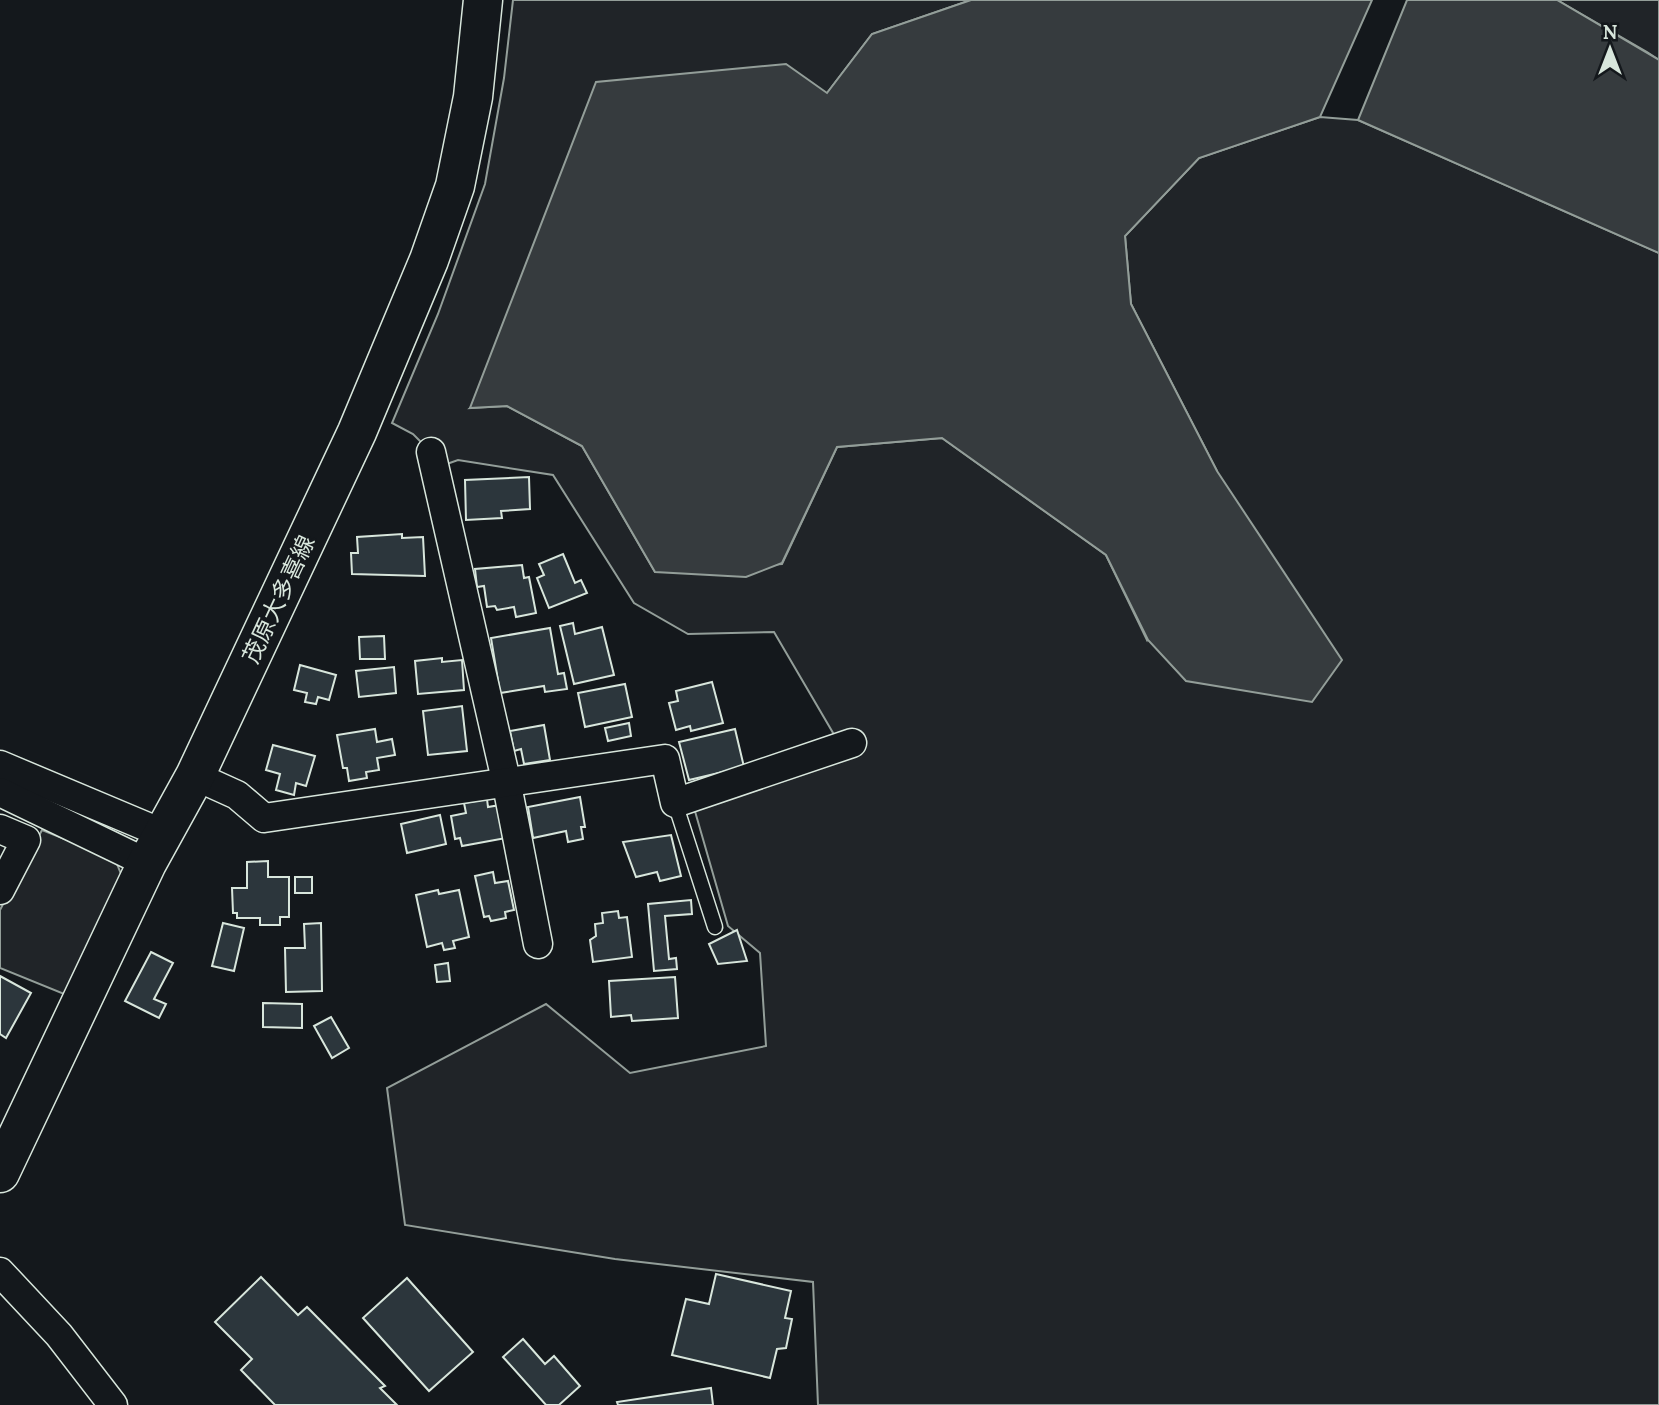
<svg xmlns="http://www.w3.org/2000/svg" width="1659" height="1405" font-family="Lora,'Noto Sans JP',serif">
	<rect width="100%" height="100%" fill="#14181c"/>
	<g fill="#202428" stroke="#939e99" stroke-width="2">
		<path d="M513 0H971L872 34 827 93 470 408 507 406 582 446 655 572 782 564 837 447 942 438 1106 555 1147 640 1217 471 1131 304 1125 236 1199 158 1320 117 1358 120 1659 253V1405H818L813 1282 615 1259 405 1225 387 1088 546 1004 630 1073 766 1046 760 953 728 926 688 787 836 738 774 632 688 634 634 603 553 475 458 460 444 465 413 434 392 423 438 314 485 184 504 78Z"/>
		<path d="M1557 0H1659V60L1647 52Z"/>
		<path d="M42 830 115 859 125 884 69 996 0 968V910Z"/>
	</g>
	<g fill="#363b3e" stroke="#939e99" stroke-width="2">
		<path d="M971 0H1372L1320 117 1199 158 1125 236 1131 304 1217 471 1342 660 1312 702 1186 681 1148 640 1106 555 942 438 837 447 782 563 746 577 655 572 582 446 507 406 470 408 596 82 786 64 827 93 872 34Z"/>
		<path d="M1407 0H1557L1659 60V253L1358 120Z"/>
	</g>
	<g fill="#2c363c" stroke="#d8e6dc" stroke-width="2">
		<path d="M529 477 530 509 501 511 502 518 466 520 465 480Z"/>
		<path d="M402 534V538L423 537 425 576 352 574 351 553H358L357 537Z"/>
		<path d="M563 554 575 583 581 580 587 593 549 608 537 578 544 575 539 564Z"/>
		<path d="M522 565 524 578 529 577 536 613 516 617 514 607 497 610 495 606 487 607 484 586 477 587 475 569Z"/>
		<path d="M573 623 575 634 602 627 614 675 574 684 560 626Z"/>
		<path d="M550 628 558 674 564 673 567 689 545 692 544 686 500 693 491 638Z"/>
		<path d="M384 636 385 659H360L359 637Z"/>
		<path d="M442 658V662L462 660 464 690 418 694 415 661Z"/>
		<path d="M300 665 336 675 329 700 318 697 316 704 305 702 307 693 294 690Z"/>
		<path d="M394 667 396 693 359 697 356 671Z"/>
		<path d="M712 682 723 723 691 731 690 726 676 730 669 703 678 701 676 691Z"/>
		<path d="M625 684 632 717 585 727 578 693Z"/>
		<path d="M462 706 467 751 428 755 423 711Z"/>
		<path d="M629 723 631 736 608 741 605 728Z"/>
		<path d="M544 725 550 760 524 764 521 749 514 751 510 731Z"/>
		<path d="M375 729 377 742 392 739 395 755 377 758 379 770 366 772 367 778 349 781 347 768H343L337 735Z"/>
		<path d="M735 729 744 767 689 780 679 742Z"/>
		<path d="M273 745 315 756 306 786 296 783 294 795 276 790 280 774 266 770Z"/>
		<path d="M580 797 585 827H581L583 839 568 842 566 831 533 838 528 807Z"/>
		<path d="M487 799 488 807 500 805 506 838 462 846 460 838 455 839 451 816 466 813 464 803Z"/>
		<path d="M440 815 446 844 407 853 401 824Z"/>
		<path d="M671 835 681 876 660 881 657 872 636 877 623 842Z"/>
		<path d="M268 861V877H289V917H280V925H260V918H237V913H233L232 888H247V862Z"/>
		<path d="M493 872 495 883 508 881 514 910 505 912 506 918 491 921 489 916 484 917 475 876Z"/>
		<rect x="295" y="877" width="17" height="16"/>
		<path d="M438 890 439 894 459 890 469 937 453 941 455 948 444 950 442 943 427 947 416 895Z"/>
		<path d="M691 900 692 914 665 916 669 959 676 958 677 969 654 971 648 904Z"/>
		<path d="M618 911 619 918 627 917 632 957 593 962 590 940 596 936 595 924 603 923 602 913Z"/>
		<path d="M223 923 244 928 234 971 212 966Z"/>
		<path d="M321 923 322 991 286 992 285 948H305L304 924Z"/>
		<path d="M737 930 747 961 718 964 709 944Z"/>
		<path d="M151 952 173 963 154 999 166 1004 159 1018 125 1001Z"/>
		<path d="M448 963 450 981 437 982 435 965Z"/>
		<path d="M0 976 31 993 6 1038 0 1034Z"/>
		<path d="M675 977 678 1018 632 1021 631 1015 611 1017 609 981Z"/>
		<path d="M263 1003 302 1004V1028L263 1027Z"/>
		<path d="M331 1017 349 1048 332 1058 314 1026Z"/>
		<path d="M716 1274 791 1291 785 1318 792 1319 786 1348 777 1349 770 1378 672 1355 686 1299 709 1304Z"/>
		<path d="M261 1277 298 1315 307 1307 385 1386 380 1388 397 1405H275L241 1370 252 1359 215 1322Z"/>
		<path d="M407 1278 473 1352 429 1391 363 1318Z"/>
		<path d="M523 1339 545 1364 554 1356 580 1386 559 1405H546L503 1357Z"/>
		<path d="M711 1388 713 1405H618L617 1402Z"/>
	</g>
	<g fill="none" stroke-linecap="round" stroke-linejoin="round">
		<g stroke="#d8e6dc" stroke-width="17">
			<path id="service" d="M675 803 715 927"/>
		</g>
		<g stroke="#d8e6dc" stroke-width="31">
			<g id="minor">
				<path d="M431 452 506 780 538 944"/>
				<path d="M0 765 164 834"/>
				<path d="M195 776 237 795 264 818 665 759 675 803 852 743"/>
				<path d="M0 792 147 863"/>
				<path d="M0 829 26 840 0 890"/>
				<path d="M0 1272 59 1335 113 1405"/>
			</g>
		</g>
		<g stroke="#d8e6dc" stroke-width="41">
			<path id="primary" d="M0 1173 147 863 195 776 357 432 429 260 455 186 473 97 483 0"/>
		</g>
		<use href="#service" stroke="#14181c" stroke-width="14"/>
		<use href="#minor" stroke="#14181c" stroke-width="28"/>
		<use href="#primary" stroke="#14181c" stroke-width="38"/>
	</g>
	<g text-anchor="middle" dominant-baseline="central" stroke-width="5" stroke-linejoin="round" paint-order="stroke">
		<g font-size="23" fill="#d8e6dc" stroke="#14181c">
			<text transform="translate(278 599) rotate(-65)">茂原大多喜線</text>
		</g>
	</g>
	<g transform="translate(1610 49)" stroke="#14181c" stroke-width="5" paint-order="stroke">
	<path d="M0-5L12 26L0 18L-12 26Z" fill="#d8e6dc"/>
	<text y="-10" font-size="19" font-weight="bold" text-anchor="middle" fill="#d8e6dc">N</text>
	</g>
</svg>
